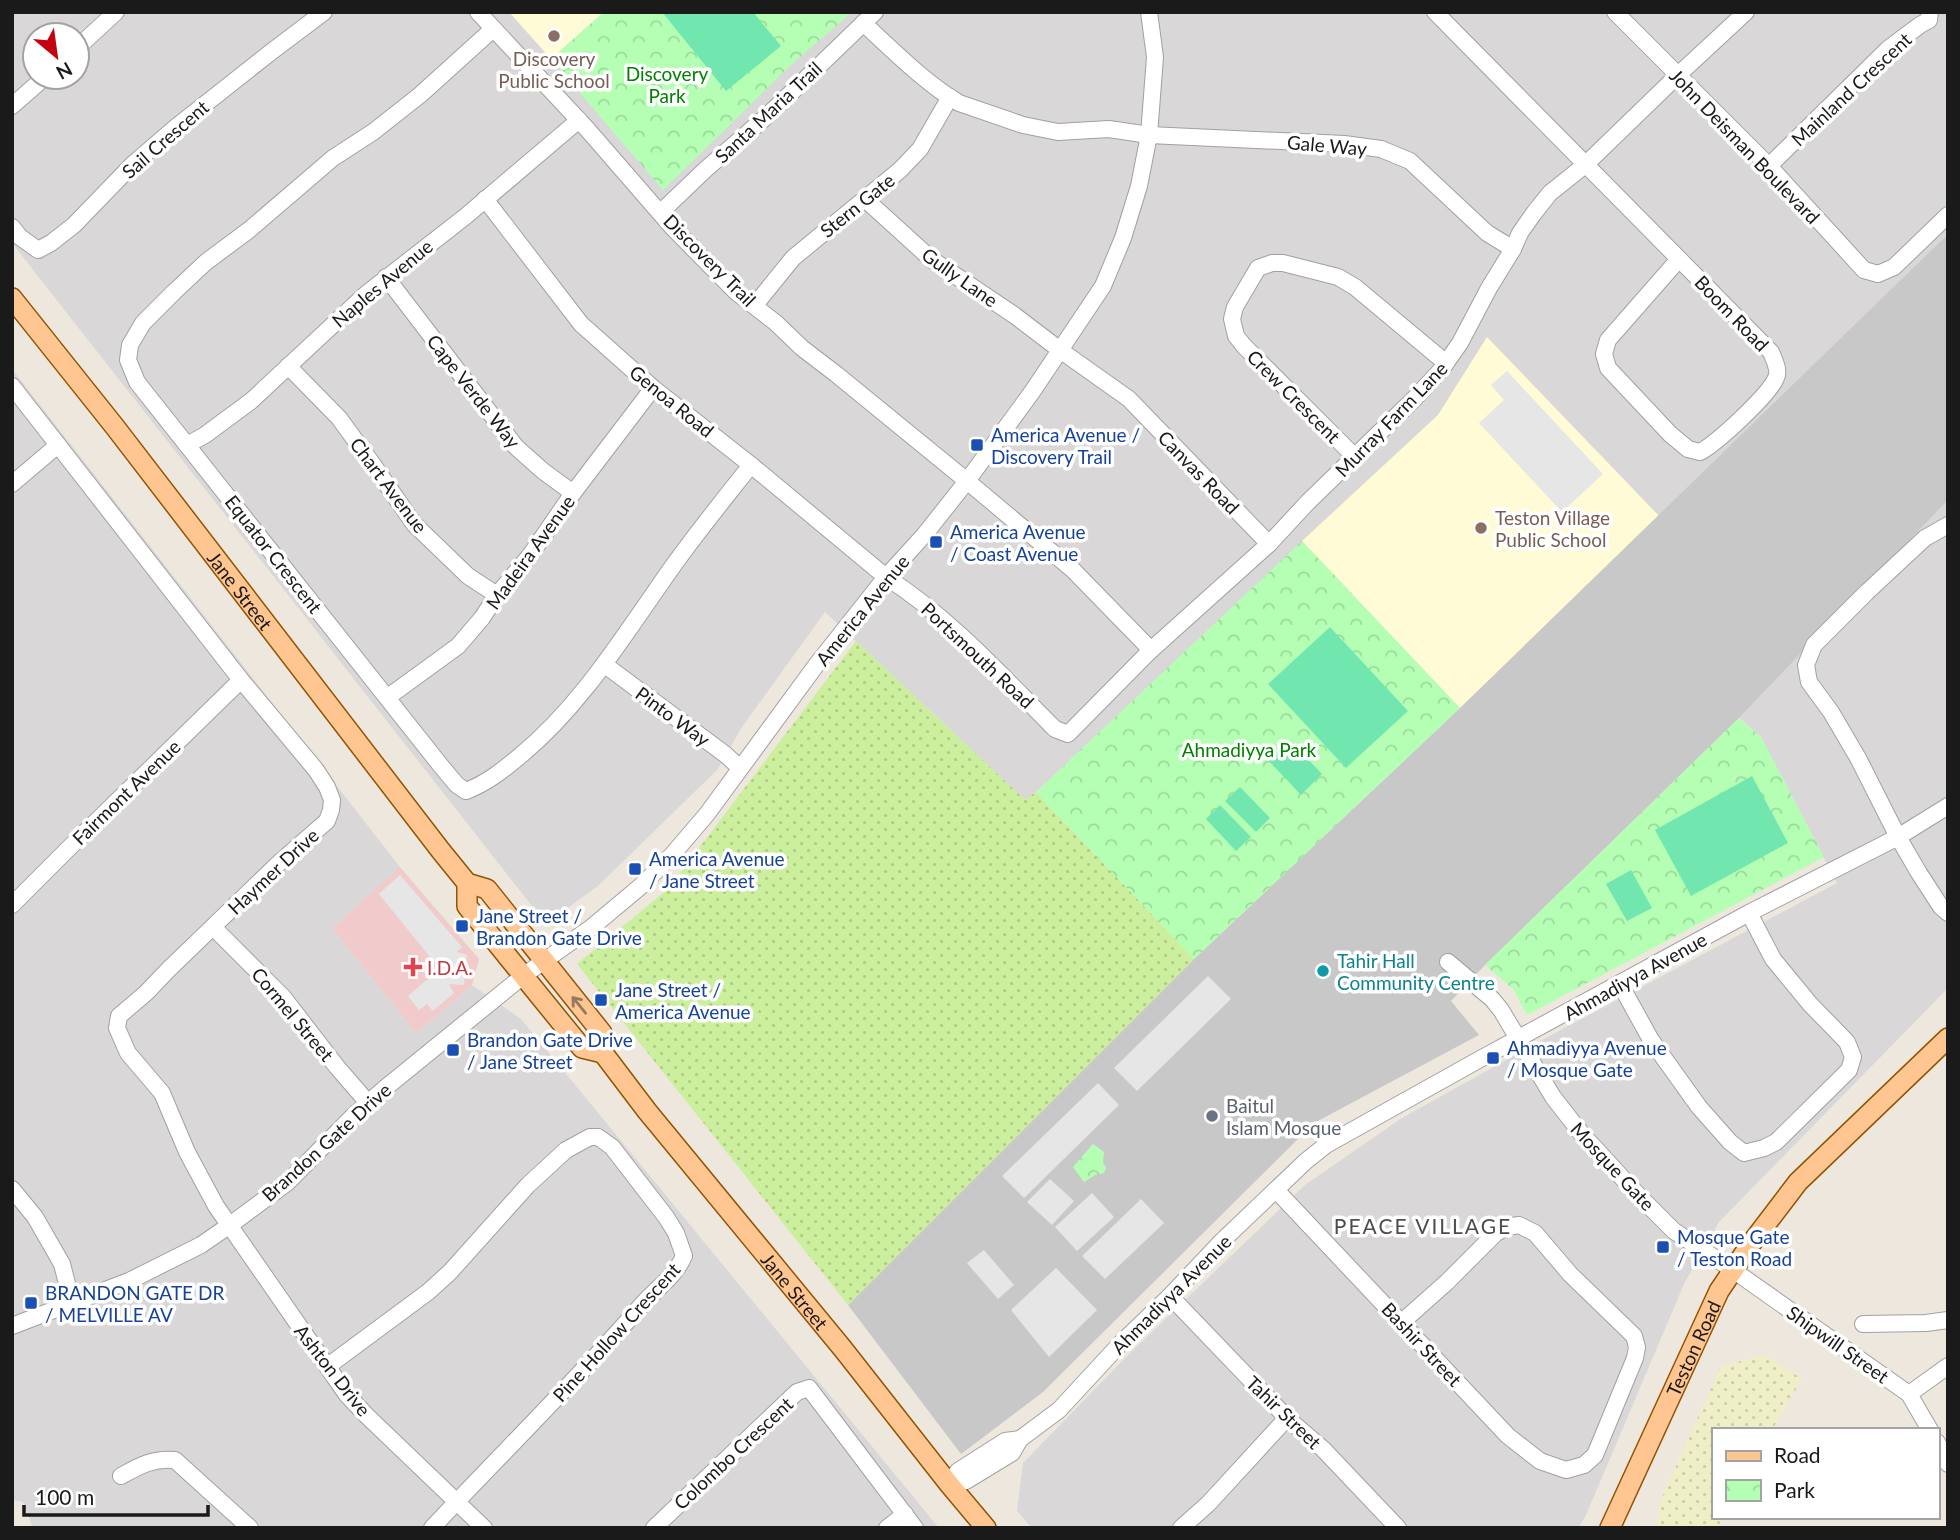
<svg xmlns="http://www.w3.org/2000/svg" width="1960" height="1540" font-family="Lato,sans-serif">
	<defs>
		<pattern id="farmland-dots" width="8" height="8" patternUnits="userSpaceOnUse" patternTransform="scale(1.75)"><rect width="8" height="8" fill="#efefc7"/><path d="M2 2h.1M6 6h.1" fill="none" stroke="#cca" stroke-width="1.8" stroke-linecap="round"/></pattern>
		<pattern id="grass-dots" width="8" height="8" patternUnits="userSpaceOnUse" patternTransform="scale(1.75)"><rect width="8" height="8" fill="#ccef9d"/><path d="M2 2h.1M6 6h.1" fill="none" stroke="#afcc87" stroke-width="1.8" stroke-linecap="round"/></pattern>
		<pattern id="park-crowns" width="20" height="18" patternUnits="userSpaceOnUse" patternTransform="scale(1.75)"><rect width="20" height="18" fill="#b5ffb4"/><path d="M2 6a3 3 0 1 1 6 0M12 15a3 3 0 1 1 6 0" fill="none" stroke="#9bda9a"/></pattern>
	</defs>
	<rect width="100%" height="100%" fill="#eee7de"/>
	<g fill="#d9d7d7" fill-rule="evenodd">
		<path d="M12 12H1948V234L1659 516 1487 338 1438 415 1036 792 1025 800 825 612 742 727 717 770 599 885 546 924 12 243ZM35 35H77V77H35Z"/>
		<path d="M12 369 400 867 332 928 416 1033 472 985 521 1019 939 1528H33L23 1502 12 1500Z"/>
		<path d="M1948 500V988L1719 1222 1684 1284 1586 1515 1578 1528H1032L1017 1511 1023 1463 1131 1352 1305 1185 1402 1118 1542 1040 1837 883 1761 737 1739 718Z"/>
	</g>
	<path fill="#f1cbcc" d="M400 867 479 959 472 985 416 1033 332 928Z"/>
	<g fill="#fffbd6">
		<path d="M509 12H604L551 59Z"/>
		<path d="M1487 337 1659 516 1460 708 1302 541 1438 415Z"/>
	</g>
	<path fill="#c8c8c8" d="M1948 234V500L1739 718 1485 965 1451 1001 1479 1035 1314 1123 1043 1392 961 1454 848 1305 1194 959 1460 708Z"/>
	<path fill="url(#farmland-dots)" d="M1766 1355 1802 1379 1772 1430H1713V1517H1724L1720 1528H1654L1659 1518 1660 1502 1721 1366Z"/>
	<path fill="url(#grass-dots)" d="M856 641 1025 800 1036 792 1194 959 848 1305 577 964 668 889Z"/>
	<g fill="url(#park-crowns)">
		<path d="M604 12H852L794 62 663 190 551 59Z"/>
		<path d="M1302 541 1460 708 1194 959 1036 792Z"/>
		<path d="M1739 718 1761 737 1824 857 1527 1015 1513 989 1485 965Z"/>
		<path d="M1093 1144 1104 1152 1103 1162 1106 1168 1104 1173 1095 1175 1084 1182 1073 1167Z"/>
	</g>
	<g fill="#72e6af">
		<path d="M662 12H753L781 46 726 91Z"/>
		<path d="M1330 627 1408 711 1346 768 1268 684Z"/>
		<path d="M1290 740 1322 774 1301 795 1269 761Z"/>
		<path d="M1752 776 1788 843 1691 896 1655 830Z"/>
		<path d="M1240 787 1270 818 1256 832 1225 801Z"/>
		<path d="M1220 805 1251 837 1236 851 1206 819Z"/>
		<path d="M1631 870 1652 908 1627 921 1606 884Z"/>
	</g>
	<g fill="#e6e6e6">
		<path d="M1507 371 1603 474 1562 512 1479 423 1504 400 1491 385Z"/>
		<path d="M400 875 462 947 457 952 467 955 464 985 449 984 454 993 433 1011 427 1004 419 1010 408 996 436 972 441 977 444 968 441 965 438 967 379 894Z"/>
		<path d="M1208 976 1231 999 1137 1091 1114 1068Z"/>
		<path d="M1098 1083 1119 1105 1024 1198 1002 1176Z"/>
		<path d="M1050 1179 1074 1201 1052 1225 1027 1202Z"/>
		<path d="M1092 1193 1114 1217 1077 1251 1055 1227Z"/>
		<path d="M1141 1199 1164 1223 1105 1279 1082 1256Z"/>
		<path d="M984 1250 1014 1285 998 1299 967 1263Z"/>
		<path d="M1056 1268 1097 1310 1049 1357 1011 1310Z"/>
	</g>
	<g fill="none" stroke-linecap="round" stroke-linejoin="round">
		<g stroke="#a1a1a1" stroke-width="18">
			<g id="minor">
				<path d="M478 12 587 129 673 228 736 292 776 323 802 348 836 374 967 481 1072 569 1151 650"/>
				<path d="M1435 12C1547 126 1659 239 1771 352 1774 360 1780 370 1776 378 1769 395 1717 443 1700 452L1688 449 1670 434 1608 368 1604 354 1608 340 1679 259"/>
				<path d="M1615 12 1769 166 1864 270 1878 274 1894 267 1948 215"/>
				<path d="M863 23C894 51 924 82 959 103L1023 125 1058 132 1109 129 1149 135 1344 144 1381 149 1410 161 1487 233 1513 249"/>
				<path d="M493 29 420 95 373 132 333 158 249 230 206 262 174 292 143 323 130 345 128 360 137 382 441 766 457 785 466 791C487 783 503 770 520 756 583 704 626 632 673 566 698 531 725 498 751 465"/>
				<path d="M77 48 116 12"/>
				<path d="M12 106 45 77"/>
				<path d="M1769 166 1888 49 1920 25 1929 20 1930 12"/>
				<path d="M485 199 581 324 653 388 751 465 886 577C950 618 1002 676 1055 729L1068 734 1151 650 1269 544 1308 502 1415 398 1441 370 1460 343 1489 288 1513 249 1520 233 1534 213 1550 193 1585 165 1677 76 1746 12"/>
				<path d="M865 199 931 259 1014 315 1060 350 1129 399 1269 544"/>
				<path d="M661 212 706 169 767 116 875 12"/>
				<path d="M12 227 20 237 38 250 51 243 74 225 133 164 176 127 271 52 324 12"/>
				<path d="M386 277 516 447 543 471 573 493"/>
				<path d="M755 305 793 258 900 170 920 149 950 97"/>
				<path d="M288 366 339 418 374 466 414 524 468 576 497 595"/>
				<path d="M12 386 241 680 316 770 327 787 332 800 331 810 327 821 279 863 169 969 146 993 119 1016 117 1028 128 1053 162 1093 187 1152 216 1206 347 1395 367 1416 484 1528"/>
				<path d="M187 445 205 435 251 401 366 294 466 216 579 120"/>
				<path d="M1355 457 1244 346 1236 336 1232 319 1235 307 1258 268 1272 263H1283L1338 277 1355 287 1446 363"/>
				<path d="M12 484 58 445"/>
				<path d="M1948 525 1925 538 1867 592 1814 645 1806 665 1809 682 1831 712 1858 758 1898 837 1919 873 1941 907 1948 913"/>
				<path d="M605 665 726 755 740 768"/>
				<path d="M388 697 458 646 482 618 497 595 531 554 573 493 653 388"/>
				<path d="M12 905 68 849 241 680"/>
				<path d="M213 927 283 997 337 1067 369 1104"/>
				<path d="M1448 962 1492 999 1501 1010 1553 1097 1581 1133 1638 1195 1674 1231 1733 1270 1909 1394 1930 1430"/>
				<path d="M1620 984 1651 1040 1699 1107 1730 1142 1744 1153 1764 1148 1776 1142 1849 1070 1853 1057 1847 1042 1810 1004 1773 959 1749 913"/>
				<path d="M12 1189 35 1217 62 1264 72 1303"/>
				<path d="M1276 1190 1508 1436 1540 1461 1566 1470 1584 1465 1595 1455 1635 1358 1637 1347 1634 1336 1570 1274 1535 1233 1519 1225 1507 1227 1496 1233 1447 1282 1402 1322"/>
				<path d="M1170 1296 1287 1418 1323 1449 1398 1528"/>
				<path d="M1863 1324 1926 1323 1948 1320"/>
				<path d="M12 1326 129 1281 201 1245 230 1225 288 1182 353 1116 384 1089 523 976 592 927 641 886 672 855 707 814 817 664 886 577 925 534 967 481 1032 392 1103 286 1123 238 1139 186 1149 135 1155 57 1149 12"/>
				<path d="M328 1366 428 1292 450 1272 528 1185 566 1150 590 1137H598L612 1147 666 1217 676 1233 684 1256C675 1277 654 1290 639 1308 573 1384 501 1454 432 1528"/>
				<path d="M1909 1394 1948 1366"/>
				<path d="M1937 1442 1948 1464"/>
				<path d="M121 1476C139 1466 153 1458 175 1460L250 1528"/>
				<path d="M949 1484 966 1481 1012 1453 1020 1439 1059 1410 1120 1344 1170 1296 1222 1241 1306 1161 1326 1145 1482 1058 1749 913 1898 837 1948 806"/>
				<path d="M949 1484 958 1471 1005 1441 1020 1439"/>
				<path d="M654 1528 797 1392 809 1388 915 1528"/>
				<path d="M887 1528 905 1514"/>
				<path d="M1181 1528 1208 1504 1287 1418"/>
			</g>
		</g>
		<g stroke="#915400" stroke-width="22">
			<g id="major">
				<path id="s1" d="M12 298 115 427 441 851 467 883 487 889 602 1033 603 1053 647 1111 843 1349 949 1484 986 1528"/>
				<path d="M467 883V906L508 957 582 1048 603 1053"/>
				<path id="s2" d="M1610 1528 1719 1291 1750 1245 1798 1182 1948 1038"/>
			</g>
		</g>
		<use href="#minor" stroke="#fff" stroke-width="16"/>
		<use href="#major" stroke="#ffc692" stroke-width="19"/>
	</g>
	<defs><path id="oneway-shaft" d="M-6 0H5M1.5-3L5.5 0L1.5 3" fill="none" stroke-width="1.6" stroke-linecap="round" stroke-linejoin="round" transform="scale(1.75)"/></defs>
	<use stroke="#98795c" href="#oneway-shaft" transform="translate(579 1005) rotate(-129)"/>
	<g fill="#8d6e63" stroke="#fff" stroke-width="2.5">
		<circle cx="554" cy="36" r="7"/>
		<circle cx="1481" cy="528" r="7"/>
	</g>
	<g fill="#1a4fb4" stroke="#fff" stroke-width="2.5">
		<rect x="970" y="438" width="14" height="14" rx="3.5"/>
		<rect x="929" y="535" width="14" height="14" rx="3.5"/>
		<rect x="628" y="862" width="14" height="14" rx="3.5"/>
		<rect x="455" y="919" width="14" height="14" rx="3.5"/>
		<rect x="594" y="993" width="14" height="14" rx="3.5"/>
		<rect x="446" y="1043" width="14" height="14" rx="3.5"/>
		<rect x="1486" y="1051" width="14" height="14" rx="3.5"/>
		<rect x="1656" y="1240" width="14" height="14" rx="3.5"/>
		<rect x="24" y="1296" width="14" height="14" rx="3.5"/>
	</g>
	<path fill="#e0444e" stroke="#fff" stroke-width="2.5" d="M409.5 956.5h7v7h7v7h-7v7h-7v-7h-7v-7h7z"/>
	<circle fill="#0f9aa8" stroke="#fff" stroke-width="2.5" cx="1323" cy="971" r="7"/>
	<circle fill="#6b7280" stroke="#fff" stroke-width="2.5" cx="1212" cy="1116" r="7"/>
	<g text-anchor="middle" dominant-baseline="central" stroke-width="7" stroke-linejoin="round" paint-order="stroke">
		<g font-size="19" fill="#785e54" stroke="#fff">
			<text x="554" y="58">Discovery<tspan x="554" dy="22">Public School</tspan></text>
			<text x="1495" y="517" text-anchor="start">Teston Village<tspan x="1495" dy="22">Public School</tspan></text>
		</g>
		<g font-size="19" fill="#018100" stroke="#fff">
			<text x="667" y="73">Discovery<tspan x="667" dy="22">Park</tspan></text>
			<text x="1249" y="749">Ahmadiyya Park</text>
		</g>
		<g font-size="19" fill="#1a1a1a" stroke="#fff">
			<text transform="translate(1851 89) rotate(-43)">Mainland Crescent</text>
			<text transform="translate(768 112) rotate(-43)">Santa Maria Trail</text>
			<text transform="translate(165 139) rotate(-41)">Sail Crescent</text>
			<text transform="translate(1327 145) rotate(5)">Gale Way</text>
			<text transform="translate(1745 146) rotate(46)">John Deisman Boulevard</text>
			<text transform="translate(857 205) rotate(-39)">Stern Gate</text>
			<text transform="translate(710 260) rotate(45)">Discovery Trail</text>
			<text transform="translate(960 277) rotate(35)">Gully Lane</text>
			<text transform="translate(382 283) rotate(-40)">Naples Avenue</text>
			<text transform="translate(1732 313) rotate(46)">Boom Road</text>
			<text transform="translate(474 391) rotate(52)">Cape Verde Way</text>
			<text transform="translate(1294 396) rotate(45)">Crew Crescent</text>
			<text transform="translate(672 401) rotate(39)">Genoa Road</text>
			<text transform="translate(1391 419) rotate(-46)">Murray Farm Lane</text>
			<text transform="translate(1199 472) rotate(46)">Canvas Road</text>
			<text transform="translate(389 485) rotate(53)">Chart Avenue</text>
			<text transform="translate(530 552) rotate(-54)">Madeira Avenue</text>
			<text transform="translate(274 554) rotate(52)">Equator Crescent</text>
			<text stroke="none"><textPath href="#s1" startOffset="371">Jane Street</textPath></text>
			<text transform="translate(862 610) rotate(-51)">America Avenue</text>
			<text transform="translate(978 655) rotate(43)">Portsmouth Road</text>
			<text transform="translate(673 716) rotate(36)">Pinto Way</text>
			<text transform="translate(126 792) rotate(-44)">Fairmont Avenue</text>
			<text transform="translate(273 871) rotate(-43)">Haymer Drive</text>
			<text transform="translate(1635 976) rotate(-29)">Ahmadiyya Avenue</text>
			<text transform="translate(293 1014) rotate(50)">Cormel Street</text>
			<text transform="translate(326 1142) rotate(-42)">Brandon Gate Drive</text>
			<text transform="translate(1613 1166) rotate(47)">Mosque Gate</text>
			<text stroke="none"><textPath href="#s1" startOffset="1272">Jane Street</textPath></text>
			<text transform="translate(1171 1294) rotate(-45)">Ahmadiyya Avenue</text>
			<text transform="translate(616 1332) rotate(-48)">Pine Hollow Crescent</text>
			<text transform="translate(1422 1344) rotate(47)">Bashir Street</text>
			<text transform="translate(1838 1344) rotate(35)">Shipwill Street</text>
			<text stroke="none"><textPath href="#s2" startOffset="198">Teston Road</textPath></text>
			<text transform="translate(333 1370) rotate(52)">Ashton Drive</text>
			<text transform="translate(1284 1412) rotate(44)">Tahir Street</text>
			<text transform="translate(733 1453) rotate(-43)">Colombo Crescent</text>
		</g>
		<g font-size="19" fill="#164399" stroke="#fff" text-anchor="start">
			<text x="991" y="434">America Avenue /<tspan x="991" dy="22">Discovery Trail</tspan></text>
			<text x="950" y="531">America Avenue<tspan x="950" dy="22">/ Coast Avenue</tspan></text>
			<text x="649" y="858">America Avenue<tspan x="649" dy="22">/ Jane Street</tspan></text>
			<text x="476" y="915">Jane Street /<tspan x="476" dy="22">Brandon Gate Drive</tspan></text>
			<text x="615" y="989">Jane Street /<tspan x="615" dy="22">America Avenue</tspan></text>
			<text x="467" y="1039">Brandon Gate Drive<tspan x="467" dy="22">/ Jane Street</tspan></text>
			<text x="1507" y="1047">Ahmadiyya Avenue<tspan x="1507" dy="22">/ Mosque Gate</tspan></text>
			<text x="1677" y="1236">Mosque Gate<tspan x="1677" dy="22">/ Teston Road</tspan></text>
			<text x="45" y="1292">BRANDON GATE DR<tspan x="45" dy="22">/ MELVILLE AV</tspan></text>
		</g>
		<g font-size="19" fill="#0d838f" stroke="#fff" text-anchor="start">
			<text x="1337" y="960">Tahir Hall<tspan x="1337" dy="22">Community Centre</tspan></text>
		</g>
		<g font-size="19" fill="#be3a42" stroke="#fff" text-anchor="start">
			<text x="427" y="967">I.D.A.</text>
		</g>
		<g font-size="19" fill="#5b616d" stroke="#fff" text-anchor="start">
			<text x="1226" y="1105">Baitul<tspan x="1226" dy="22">Islam Mosque</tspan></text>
		</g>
		<g font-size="21" letter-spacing="2" fill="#4d4d4d" stroke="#fff">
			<text x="1423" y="1225">PEACE VILLAGE</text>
		</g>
	</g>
	<rect width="1960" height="1540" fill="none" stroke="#1a1a1a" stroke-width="28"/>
	<rect x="1712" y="1428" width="228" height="91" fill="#ffffff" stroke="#a3a3a3" stroke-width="2"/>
	<rect x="1726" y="1451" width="35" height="10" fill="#ffc692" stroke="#a3a3a3" stroke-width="2"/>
	<text x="1774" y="1463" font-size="21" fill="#1a1a1a">Road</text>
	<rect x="1726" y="1480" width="35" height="21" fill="url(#park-crowns)" stroke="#a3a3a3" stroke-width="2"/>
	<text x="1774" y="1498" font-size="21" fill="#1a1a1a">Park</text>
	<g transform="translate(56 56) rotate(151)"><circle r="33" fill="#ffffff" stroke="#a3a3a3" stroke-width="2"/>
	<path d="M0-5L12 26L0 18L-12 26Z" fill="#c50011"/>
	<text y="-10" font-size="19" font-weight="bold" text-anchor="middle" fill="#1a1a1a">N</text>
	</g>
	<path d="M24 1505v10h184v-10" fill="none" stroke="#1a1a1a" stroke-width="3.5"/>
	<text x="35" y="1505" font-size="21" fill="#1a1a1a" stroke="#ffffff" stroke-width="5" paint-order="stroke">100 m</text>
</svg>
